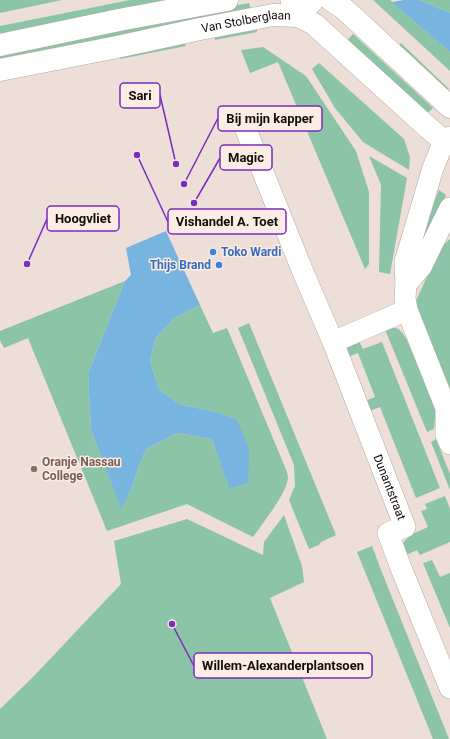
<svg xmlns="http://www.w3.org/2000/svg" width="450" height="739" font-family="Roboto,sans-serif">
	<rect width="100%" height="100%" fill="#edded7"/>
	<g fill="#8cc4a7">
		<path d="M0 0H62L0 13Z"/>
		<path d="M130 0H198L0 39V26Z"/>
		<path d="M373 0H390L450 52V71Z"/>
		<path d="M419 0H450V13Z"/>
		<path d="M249 3 252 14 0 64V52Z"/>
		<path d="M256 25 257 32 215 40V33Z"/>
		<path d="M353 34 433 108 426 115 346 42Z"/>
		<path d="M183 40 186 46 120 59 119 52Z"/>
		<path d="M401 43 449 89 446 92 396 48Z"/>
		<path d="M263 47 306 76 356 151 369 192V264L365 269 278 62 250 73 241 50Z"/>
		<path d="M319 63 404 139 410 157 409 170 363 142 335 108 312 69Z"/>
		<path d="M369 156 407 178 390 274 379 272 381 185Z"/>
		<path d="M439 190 446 195 415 267 409 264Z"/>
		<path d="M450 239V389L415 303 440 248Z"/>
		<path d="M125 281 88 374 91 429 121 508 131 490 137 471 146 449 177 433 212 439 229 487 216 412 179 404 159 390 150 361 155 339 174 318 200 305 213 333 227 328 287 472C287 474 288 476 288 478 287 493 262 524 253 537L187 504 107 531 28 338 4 348 0 340V331Z"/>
		<path d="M249 323 336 535 321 542 319 545 309 549 289 500 295 486 294 465 238 328Z"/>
		<path d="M384 327C399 328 399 327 407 340L436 410 434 429 427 432Z"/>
		<path d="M357 337 363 349 382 342 440 488 416 498 380 407 367 412 363 402 375 397 358 353 345 358 344 349Z"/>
		<path d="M436 439 450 474V490L431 442Z"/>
		<path d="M445 496 450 509V542L420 555 417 550 404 556 402 544 410 535 428 527 421 511 427 509 425 504Z"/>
		<path d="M284 515 302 566 304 582 270 598 327 739H0V709L33 677 121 584 114 541 187 519 263 555 264 542Z"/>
		<path d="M372 546 381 570 449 739H433L357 552Z"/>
		<path d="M432 560 440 577 450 573V628L423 563Z"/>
	</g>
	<g fill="#77b4e0">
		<path d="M404 0H419L450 13V52L392 2Z"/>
		<path d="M166 231 200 305 174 318 155 339 150 361 159 390 179 404 216 412 237 420 249 449 248 483 229 488 212 439 177 433 146 449 137 471 131 490 121 509 91 429 88 374 125 281 131 275 126 248Z"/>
	</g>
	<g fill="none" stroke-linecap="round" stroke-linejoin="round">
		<g stroke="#b6a8a1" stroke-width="22">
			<g id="street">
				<path d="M291 0 298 16 314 0"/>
				<path id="s1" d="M246 130 303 272 333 342 405 527 388 533 401 568 450 688"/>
				<path d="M450 137 444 141 433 168 405 262 406 284 405 298 407 310 446 408V435L450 444"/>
				<path d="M406 284 421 267 450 208"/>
				<path d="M333 342 407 310"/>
			</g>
		</g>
		<g stroke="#b6a8a1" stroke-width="23">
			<g id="secondary">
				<path d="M331 0 343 8 352 16 450 107"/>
				<path d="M0 45 119 20 227 0"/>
				<path id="s2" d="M0 70 112 48 200 29 273 15 298 16 314 24 424 124 444 141 450 143"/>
			</g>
		</g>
		<use href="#street" stroke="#fff" stroke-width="21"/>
		<use href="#secondary" stroke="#fff" stroke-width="22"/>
	</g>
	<g fill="#3f7fe0" stroke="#fbece4" stroke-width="1.5">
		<circle cx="213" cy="252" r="4"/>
		<circle cx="219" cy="265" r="4"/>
	</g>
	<circle fill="#8d6e63" stroke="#fbece4" stroke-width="1.5" cx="34" cy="469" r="4"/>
	<g text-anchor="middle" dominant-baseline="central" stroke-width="3" stroke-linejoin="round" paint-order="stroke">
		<g font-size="12" fill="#110d0a" stroke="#fbece4">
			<text stroke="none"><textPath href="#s2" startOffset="251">Van Stolberglaan</textPath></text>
			<text stroke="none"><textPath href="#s1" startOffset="385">Dunantstraat</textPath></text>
		</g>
		<g font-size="12" font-weight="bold" fill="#366cbe" stroke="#fbece4" text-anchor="start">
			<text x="221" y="252">Toko Wardi</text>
			<text x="211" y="265" text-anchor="end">Thijs Brand</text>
		</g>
		<g font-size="12" font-weight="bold" fill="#785e54" stroke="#fbece4" text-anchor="start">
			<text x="42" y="462">Oranje Nassau<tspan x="42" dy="14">College</tspan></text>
		</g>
	</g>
	<path fill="none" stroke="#7b2cbf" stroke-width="1.5" d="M176 164L160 95M184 184L218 118M194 203L220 158M27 264L47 219M137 155L168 222M172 624L194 666"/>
	<g fill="#7b2cbf" stroke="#fbece4" stroke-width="1.5">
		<circle cx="176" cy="164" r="4"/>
		<circle cx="184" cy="184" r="4"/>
		<circle cx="194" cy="203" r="4"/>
		<circle cx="27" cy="264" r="4"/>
		<circle cx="137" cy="155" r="4"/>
		<circle cx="172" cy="624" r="4"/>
	</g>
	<g fill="#fbece4" stroke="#7b2cbf" stroke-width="1.5">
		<rect x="120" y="83" width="40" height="25" rx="4"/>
		<rect x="218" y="106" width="104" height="25" rx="4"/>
		<rect x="220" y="145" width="52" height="25" rx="4"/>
		<rect x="47" y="206" width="72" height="25" rx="4"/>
		<rect x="168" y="209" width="118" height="25" rx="4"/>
		<rect x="194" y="653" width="178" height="25" rx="4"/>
	</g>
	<g font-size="13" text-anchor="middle" font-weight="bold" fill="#110d0a">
		<text x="140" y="100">Sari</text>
		<text x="270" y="123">Bij mijn kapper</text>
		<text x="246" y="162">Magic</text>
		<text x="83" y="223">Hoogvliet</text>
		<text x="227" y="226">Vishandel A. Toet</text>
		<text x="283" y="670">Willem-Alexanderplantsoen</text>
	</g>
</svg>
